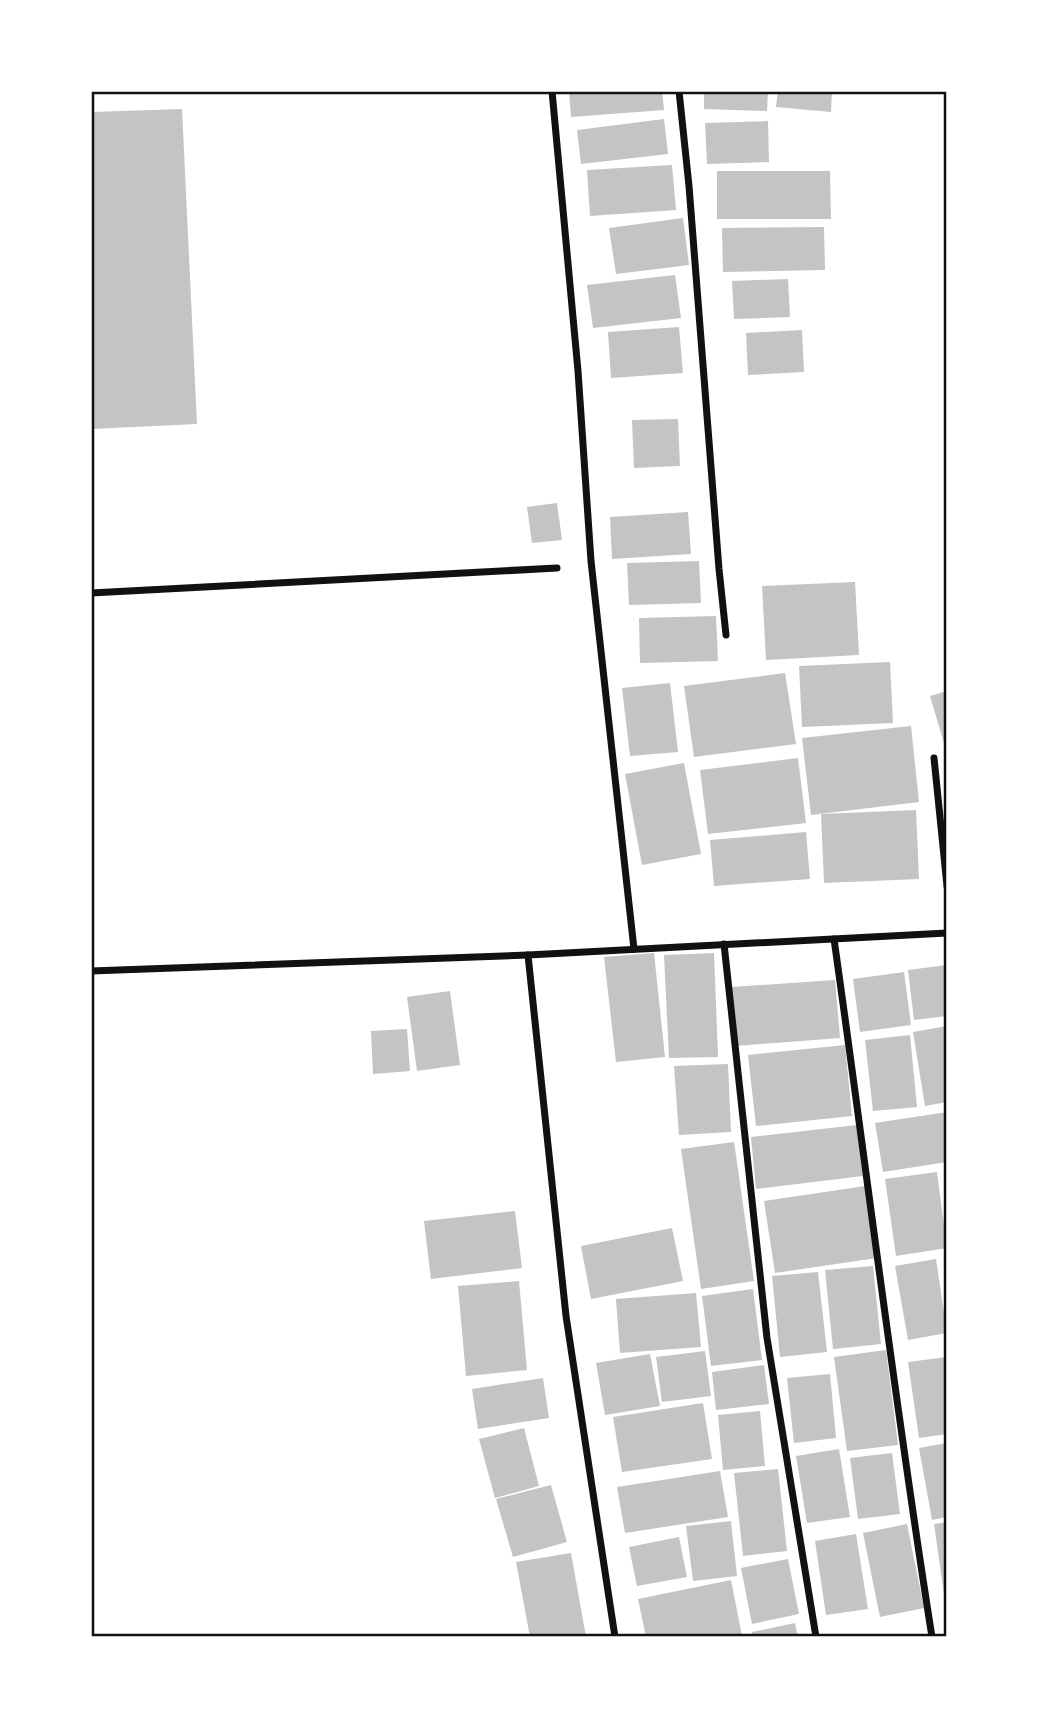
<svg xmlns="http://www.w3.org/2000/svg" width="1038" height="1728" font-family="'Zilla Slab',serif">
	<rect width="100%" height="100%" fill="#fff"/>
	<g fill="#c4c4c4">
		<path d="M569 91H662L664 110 571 117Z"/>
		<path d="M704 91H768L767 111 704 109Z"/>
		<path d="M778 91H832L831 112 776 107Z"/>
		<path d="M182 109 197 424 91 429V112Z"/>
		<path d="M664 119 668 154 581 164 577 130Z"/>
		<path d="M768 121 769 162 707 164 705 123Z"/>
		<path d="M672 165 676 210 590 216 587 170Z"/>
		<path d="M717 171H830L831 219H717Z"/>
		<path d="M683 218 689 265 616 274 609 228Z"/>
		<path d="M824 227 825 270 723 272 722 228Z"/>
		<path d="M675 275 681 318 593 328 587 285Z"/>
		<path d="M788 279 790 317 734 319 732 281Z"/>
		<path d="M679 327 683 373 611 378 608 332Z"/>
		<path d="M802 330 804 372 748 375 746 333Z"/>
		<path d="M678 419 680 466 634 468 632 420Z"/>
		<path d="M557 503 562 540 532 543 527 507Z"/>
		<path d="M688 512 691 554 612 559 610 517Z"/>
		<path d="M699 561 701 603 629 605 627 563Z"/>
		<path d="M855 582 859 655 766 660 762 586Z"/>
		<path d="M716 616 718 661 640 663 639 618Z"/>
		<path d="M890 662 893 723 802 727 799 666Z"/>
		<path d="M785 673 796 744 694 757 684 686Z"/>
		<path d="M670 683 678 752 630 756 622 688Z"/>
		<path d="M947 691V750H946L930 696Z"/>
		<path d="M911 726 919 802 811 815 802 738Z"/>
		<path d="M798 758 806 823 708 834 700 770Z"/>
		<path d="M684 763 701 854 642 865 625 774Z"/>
		<path d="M916 810 919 879 824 883 821 814Z"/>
		<path d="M806 832 810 879 714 886 710 840Z"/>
		<path d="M654 953 665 1057 616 1062 604 957Z"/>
		<path d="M714 953 718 1057 669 1058 664 955Z"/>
		<path d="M947 965V1016L914 1020 908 970Z"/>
		<path d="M904 972 911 1025 860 1032 853 979Z"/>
		<path d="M835 980 840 1038 736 1046 731 987Z"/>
		<path d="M450 991 460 1065 417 1071 407 997Z"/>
		<path d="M947 1026V1102L925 1106 913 1032Z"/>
		<path d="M407 1029 410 1071 373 1074 371 1031Z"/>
		<path d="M910 1035 917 1107 873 1111 865 1040Z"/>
		<path d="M845 1045 852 1116 756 1126 748 1055Z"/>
		<path d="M728 1064 731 1132 679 1135 674 1066Z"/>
		<path d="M947 1112V1162L883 1172 875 1123Z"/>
		<path d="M857 1125 863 1176 756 1189 751 1137Z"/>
		<path d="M734 1142 754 1281 701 1289 681 1149Z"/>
		<path d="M937 1172 947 1248 896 1256 885 1179Z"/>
		<path d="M865 1186 877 1258 775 1273 764 1201Z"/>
		<path d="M515 1211 522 1268 431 1279 424 1221Z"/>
		<path d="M672 1228 683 1281 591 1299 581 1246Z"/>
		<path d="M936 1259 947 1333 908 1340 895 1266Z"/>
		<path d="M873 1266 881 1344 833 1349 825 1270Z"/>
		<path d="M818 1272 827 1352 780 1357 772 1276Z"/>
		<path d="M519 1281 527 1370 466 1376 458 1286Z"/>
		<path d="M753 1289 762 1360 711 1366 702 1296Z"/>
		<path d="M696 1293 701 1347 620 1353 616 1299Z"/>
		<path d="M886 1350 898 1445 847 1451 834 1357Z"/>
		<path d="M705 1351 711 1396 662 1402 656 1357Z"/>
		<path d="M650 1354 660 1406 605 1415 596 1363Z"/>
		<path d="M947 1357V1434L919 1438 908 1362Z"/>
		<path d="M764 1365 769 1404 716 1410 712 1372Z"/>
		<path d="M830 1374 836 1438 794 1443 787 1378Z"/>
		<path d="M543 1378 549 1418 478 1429 472 1389Z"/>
		<path d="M703 1403 712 1459 622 1472 613 1417Z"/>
		<path d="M760 1411 765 1466 723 1470 718 1415Z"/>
		<path d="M524 1428 539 1486 495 1498 479 1439Z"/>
		<path d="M947 1443V1517L932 1520 919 1448Z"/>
		<path d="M839 1449 850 1517 807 1523 796 1456Z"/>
		<path d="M892 1453 900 1514 858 1519 850 1458Z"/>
		<path d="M778 1469 787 1551 743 1556 734 1473Z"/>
		<path d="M720 1471 728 1517 625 1533 617 1487Z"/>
		<path d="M551 1485 567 1542 513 1557 496 1499Z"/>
		<path d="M731 1521 737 1576 693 1581 686 1526Z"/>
		<path d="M947 1522V1593L944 1594 934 1524Z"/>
		<path d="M907 1524 924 1608 880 1617 863 1533Z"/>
		<path d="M856 1534 868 1609 826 1615 815 1541Z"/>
		<path d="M679 1537 687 1577 637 1586 629 1547Z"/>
		<path d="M571 1553 586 1637H530L516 1562Z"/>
		<path d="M788 1559 799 1614 752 1624 741 1568Z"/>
		<path d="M731 1580 742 1636 646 1637 638 1599Z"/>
		<path d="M795 1623 798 1637H753L752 1632Z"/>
	</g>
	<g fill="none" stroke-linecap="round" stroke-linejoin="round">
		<g stroke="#111" stroke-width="7">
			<path d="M552 91 578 371 591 561 634 949"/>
			<path d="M679 91 689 186 719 569 726 635"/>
			<path d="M91 593 557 568"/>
			<path d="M934 758 947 886"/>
			<path d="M834 939C867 1172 895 1405 932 1637"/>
			<path d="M724 944 767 1338 816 1637"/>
			<path d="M91 971 528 955"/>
			<path d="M615 1637 566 1316 528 955 947 933"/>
		</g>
	</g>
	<rect width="1038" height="1728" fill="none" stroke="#ffffff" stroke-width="186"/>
	<rect x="93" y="93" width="852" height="1542" fill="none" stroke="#111" stroke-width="2.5"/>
</svg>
